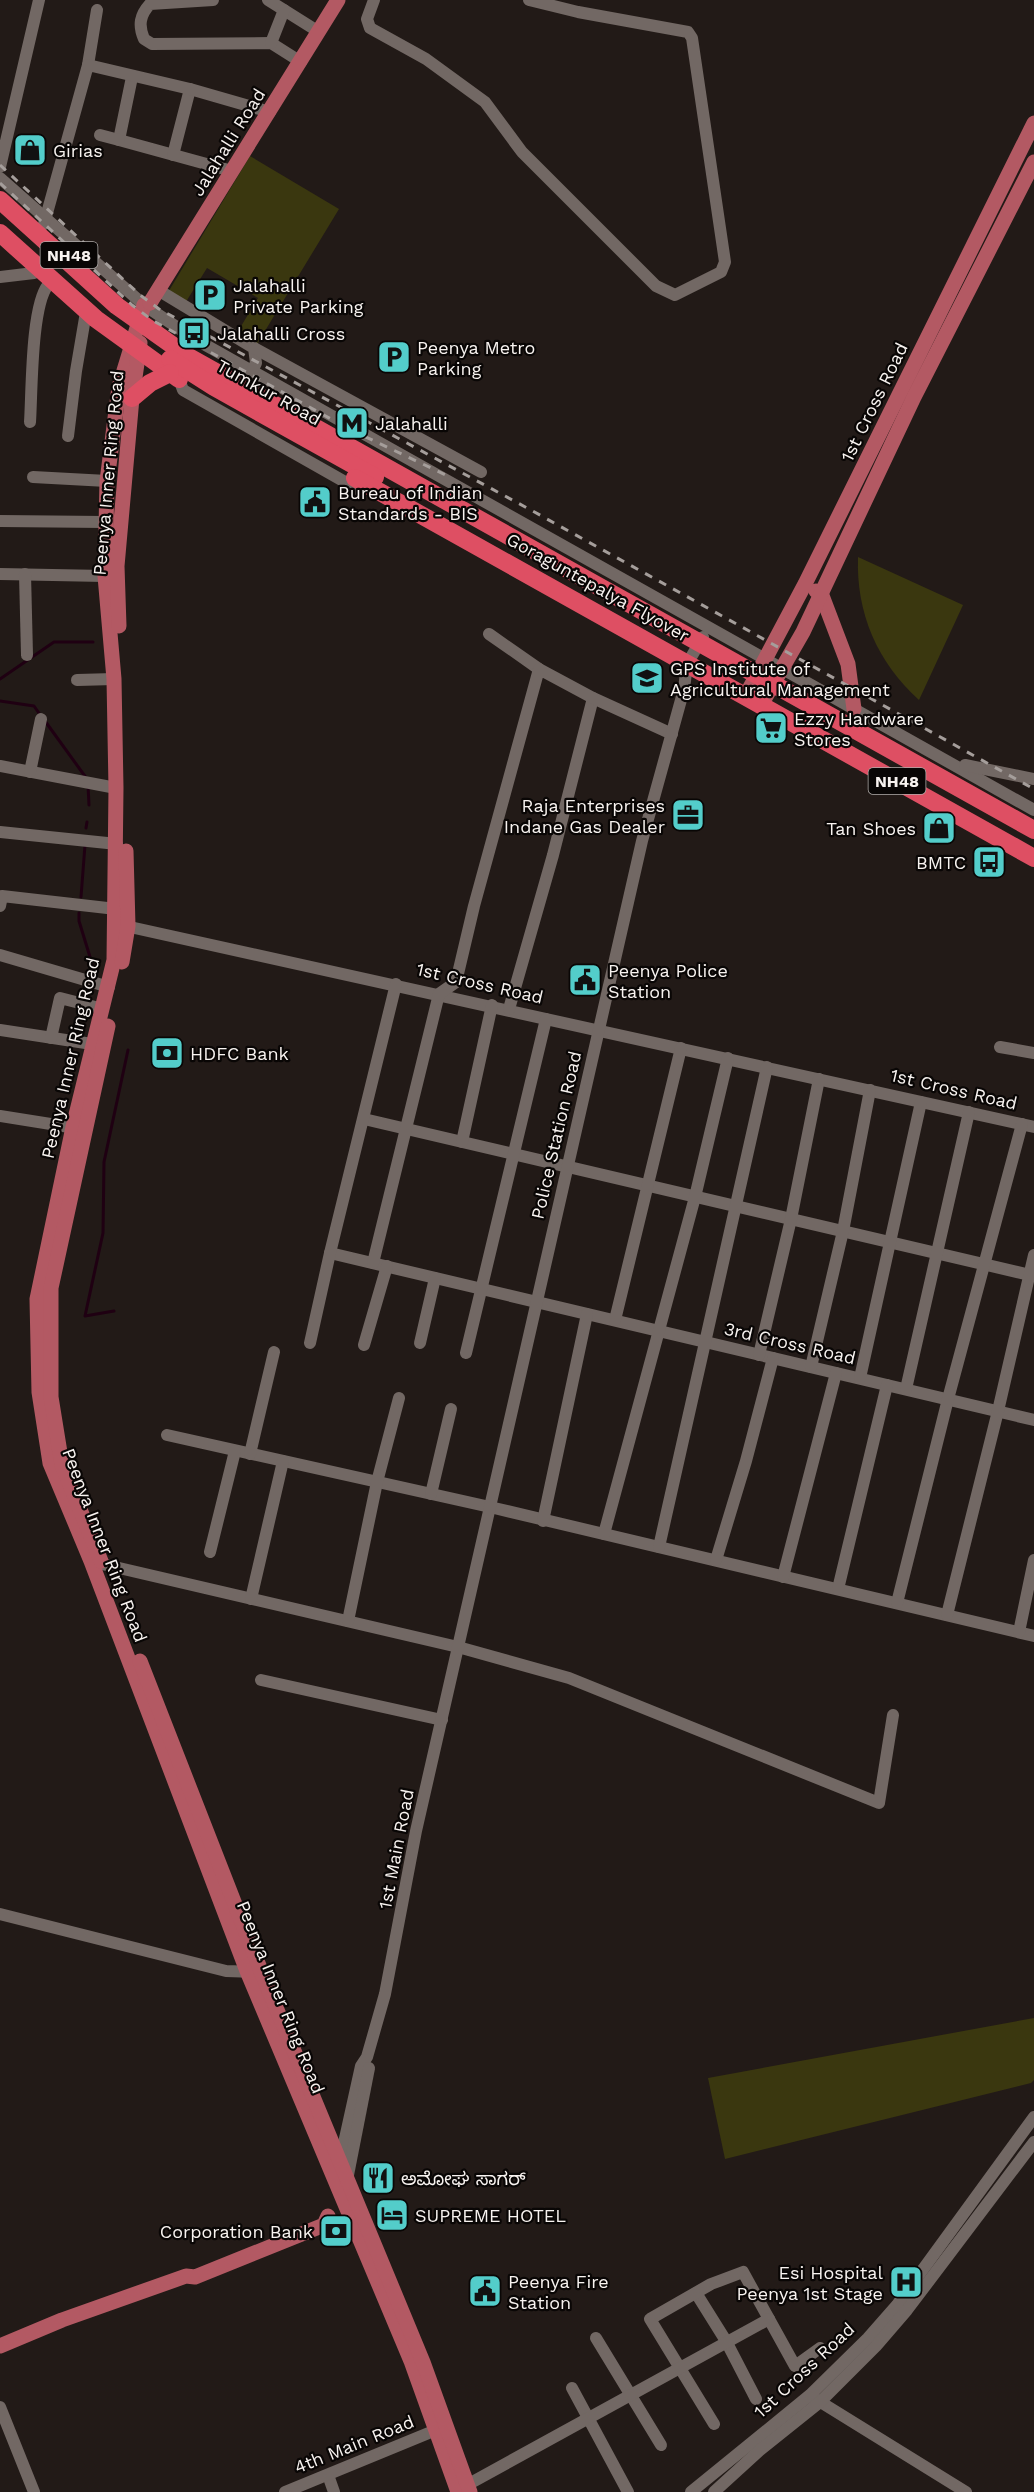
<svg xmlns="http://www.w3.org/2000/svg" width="1034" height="2492" font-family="'Work Sans','Noto Sans Kannada',sans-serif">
	<rect width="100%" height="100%" fill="#221a17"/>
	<g fill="#3a370f">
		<path d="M250 156 339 209 254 349 234 338 258 298 207 268 184 305 167 294Z"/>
		<path d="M858 557 963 605 919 700C877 662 856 613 858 557Z"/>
		<path d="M1034 2018V2080L1031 2083 725 2159 708 2078Z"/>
	</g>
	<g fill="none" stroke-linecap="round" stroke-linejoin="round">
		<g stroke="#1f0012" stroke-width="3">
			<path d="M0 679 54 642H93"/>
			<path d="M0 701 34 706 41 716"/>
			<path d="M45 721 87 779"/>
			<path d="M88 785 89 805"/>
			<path d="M86 828 87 822"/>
			<path d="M81 897 85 845"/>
			<path d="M79 913V921L94 970 92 976"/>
			<path d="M114 1311 85 1316 103 1233 104 1162 128 1050"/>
		</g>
		<g stroke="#726864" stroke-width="12">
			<path d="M213 0 150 4C140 15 138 25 144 39L152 44 271 43 301 62"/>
			<path d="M268 0 319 32"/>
			<path d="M374 0 367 19 370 28 426 59 485 102 522 152 656 286 675 295 721 272 725 262 692 38 688 32 578 12 529 0"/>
			<path d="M271 43 284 10"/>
			<path d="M88 65 97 10"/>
			<path d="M132 77 119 140 232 171"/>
			<path d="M100 135 119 140"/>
			<path d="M173 155 190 89"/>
			<path d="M0 167 39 0"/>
			<path d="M0 178 144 305 193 338 1034 810"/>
			<path d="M44 224 88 65 190 89 270 112"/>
			<path d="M0 277 34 273"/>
			<path d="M158 290 254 348 256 363 252 371"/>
			<path d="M254 348 481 472"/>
			<path d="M179 379 183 390 361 491"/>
			<path d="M30 422C32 392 31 306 48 285"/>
			<path d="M68 436 76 371 85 318"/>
			<path d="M33 477 107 481"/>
			<path d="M0 521 105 522"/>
			<path d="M0 574 105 576"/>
			<path d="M25 574 27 655"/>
			<path d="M489 634 539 669"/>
			<path d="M77 680 114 679"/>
			<path d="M965 765 1034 779"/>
			<path d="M0 766 116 788"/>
			<path d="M30 772 41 719"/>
			<path d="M0 832 117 844"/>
			<path d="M0 906 2 896 116 909"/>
			<path d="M121 925 1034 1127"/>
			<path d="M0 955 109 987"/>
			<path d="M509 1009 553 855 593 698"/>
			<path d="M0 1030 92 1044"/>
			<path d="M51 1038 60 998 103 1009"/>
			<path d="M1000 1047 1034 1053"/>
			<path d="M0 1116 82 1129"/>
			<path d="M364 1119 1034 1276"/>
			<path d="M462 1142 492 1005"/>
			<path d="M330 1253 1034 1420"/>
			<path d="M373 1263 439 994 456 982 474 906 539 669 593 698 672 734"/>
			<path d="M615 1320 681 1048"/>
			<path d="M310 1343 330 1253 396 984"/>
			<path d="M420 1343 435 1278"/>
			<path d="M364 1345 387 1266"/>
			<path d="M466 1353 546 1019"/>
			<path d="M759 1355 791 1219 819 1079"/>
			<path d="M811 1367 843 1231 870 1090"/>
			<path d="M860 1378 921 1102"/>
			<path d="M906 1389 969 1112"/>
			<path d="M167 1435 490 1507 1034 1636"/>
			<path d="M250 1454 274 1352"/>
			<path d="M431 1494 451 1409"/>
			<path d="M543 1521 587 1314"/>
			<path d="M604 1534 695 1197 728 1058"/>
			<path d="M659 1547 767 1067"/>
			<path d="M210 1552 235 1451"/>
			<path d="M716 1560 746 1461 773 1358"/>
			<path d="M102 1564 458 1647 569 1678 879 1803 893 1715"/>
			<path d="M783 1577 836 1373"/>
			<path d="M838 1589 887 1385"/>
			<path d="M251 1599 283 1461"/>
			<path d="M897 1603 948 1399 1022 1124"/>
			<path d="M947 1615 998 1411 1034 1255"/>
			<path d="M348 1621 377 1482 399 1398"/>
			<path d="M1019 1632 1034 1560"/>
			<path d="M261 1680 442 1720"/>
			<path d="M0 1914 226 1971 256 1972"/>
			<path d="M337 2163 340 2161 361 2066 367 2057 385 1994 416 1831 642 841 684 689 687 664 703 637"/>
			<path d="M347 2180 369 2068"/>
			<path d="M696 2293 726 2341 756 2399"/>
			<path d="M596 2338 661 2445"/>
			<path d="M572 2388 628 2492"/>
			<path d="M814 2398 966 2492"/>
			<path d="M0 2407 34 2492"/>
			<path d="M714 2424 650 2319 711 2284 743 2272 795 2366 820 2348"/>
			<path d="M328 2475 334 2492"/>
			<path d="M467 2485 769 2319"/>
			<path d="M285 2492 436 2430"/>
			<path d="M691 2492 810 2395 868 2338 897 2305 1034 2117"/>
			<path d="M714 2492 760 2450 820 2402 876 2346 907 2310 1034 2142"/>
		</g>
		<g stroke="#b35963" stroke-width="15">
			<path d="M150 303 144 305 119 387 107 481 105 576 114 679 116 788 114 960 73 1127 37 1299 39 1392 50 1463 91 1561 247 1971 411 2361 458 2492"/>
			<path d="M150 303 338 0"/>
			<path d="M816 591 821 593 848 664 854 709"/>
			<path d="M119 626 117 566 132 398 140 343"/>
			<path d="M745 697 805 584 1034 123"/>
			<path d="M761 705 803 632 914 397 1034 162"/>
			<path d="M122 962 128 926 126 851"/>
			<path d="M101 1561 62 1465 51 1397V1288L108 1026"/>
			<path d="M140 1661 263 1976 423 2362 470 2492"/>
			<path d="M0 2346 62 2320 186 2276 195 2277 324 2225 328 2216"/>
		</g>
		<g stroke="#de4f63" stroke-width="18">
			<path d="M0 200 117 306 189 357 1034 830"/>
			<path d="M0 233 96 319 179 379"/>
			<path d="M170 359 214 387 375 477"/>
			<path d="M132 398 150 383 170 373"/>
			<path d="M355 478 1034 858"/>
		</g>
		<g stroke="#a59e9b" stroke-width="3" stroke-dasharray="8 8" stroke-linecap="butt">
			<path d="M0 165 140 295 159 309 529 509 1034 789"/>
			<path d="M0 183 132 305 152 320 349 429 450 477"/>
		</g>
	</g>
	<defs>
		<g id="shop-square" transform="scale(1.725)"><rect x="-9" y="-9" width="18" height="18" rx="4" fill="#53cdca" stroke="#090605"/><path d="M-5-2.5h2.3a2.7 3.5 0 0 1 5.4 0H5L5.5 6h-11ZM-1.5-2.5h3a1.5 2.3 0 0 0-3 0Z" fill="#111"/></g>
		<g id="parking-square" transform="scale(1.725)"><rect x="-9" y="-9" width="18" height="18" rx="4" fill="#53cdca" stroke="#090605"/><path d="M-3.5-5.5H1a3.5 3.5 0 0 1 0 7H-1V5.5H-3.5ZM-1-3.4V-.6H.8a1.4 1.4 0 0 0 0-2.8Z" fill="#111"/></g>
		<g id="bus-square" transform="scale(1.725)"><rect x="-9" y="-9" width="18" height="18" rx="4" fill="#53cdca" stroke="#090605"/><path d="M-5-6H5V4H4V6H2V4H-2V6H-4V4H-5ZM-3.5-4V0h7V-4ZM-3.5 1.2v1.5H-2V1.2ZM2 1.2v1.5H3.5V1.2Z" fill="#111"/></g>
		<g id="metro-square" transform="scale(1.725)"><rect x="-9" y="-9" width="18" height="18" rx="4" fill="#53cdca" stroke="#090605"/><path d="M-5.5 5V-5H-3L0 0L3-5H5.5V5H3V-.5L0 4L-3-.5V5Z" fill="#111"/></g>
		<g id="civic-square" transform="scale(1.725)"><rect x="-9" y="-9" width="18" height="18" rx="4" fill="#53cdca" stroke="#090605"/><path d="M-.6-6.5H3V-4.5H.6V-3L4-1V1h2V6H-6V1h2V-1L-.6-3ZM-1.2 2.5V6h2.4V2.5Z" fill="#111"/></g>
		<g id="university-square" transform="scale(1.725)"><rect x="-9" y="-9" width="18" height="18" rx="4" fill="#53cdca" stroke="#090605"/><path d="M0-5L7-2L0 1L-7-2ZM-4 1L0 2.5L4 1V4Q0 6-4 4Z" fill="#111"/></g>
		<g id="supermarket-square" transform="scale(1.725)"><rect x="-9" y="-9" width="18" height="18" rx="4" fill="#53cdca" stroke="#090605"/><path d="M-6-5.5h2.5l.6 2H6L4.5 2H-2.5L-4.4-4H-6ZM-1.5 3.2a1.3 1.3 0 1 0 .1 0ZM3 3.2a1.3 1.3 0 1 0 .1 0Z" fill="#111"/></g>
		<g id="office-square" transform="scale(1.725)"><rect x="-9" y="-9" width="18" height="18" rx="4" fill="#53cdca" stroke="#090605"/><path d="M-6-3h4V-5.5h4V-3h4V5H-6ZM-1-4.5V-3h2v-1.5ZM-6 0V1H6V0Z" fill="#111"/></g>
		<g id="bank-square" transform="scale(1.725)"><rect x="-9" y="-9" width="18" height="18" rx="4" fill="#53cdca" stroke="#090605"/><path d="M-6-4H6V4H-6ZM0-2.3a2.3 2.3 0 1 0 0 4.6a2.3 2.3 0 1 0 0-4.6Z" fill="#111"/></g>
		<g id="restaurant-square" transform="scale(1.725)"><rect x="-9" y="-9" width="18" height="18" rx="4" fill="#53cdca" stroke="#090605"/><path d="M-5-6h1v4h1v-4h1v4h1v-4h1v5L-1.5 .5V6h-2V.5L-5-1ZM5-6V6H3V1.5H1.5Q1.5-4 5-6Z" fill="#111"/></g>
		<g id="hotel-square" transform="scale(1.725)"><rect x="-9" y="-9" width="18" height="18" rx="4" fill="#53cdca" stroke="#090605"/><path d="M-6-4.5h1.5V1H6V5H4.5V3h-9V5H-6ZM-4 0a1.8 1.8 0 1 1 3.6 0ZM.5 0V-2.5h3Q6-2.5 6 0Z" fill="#111"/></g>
		<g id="hospital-square" transform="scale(1.725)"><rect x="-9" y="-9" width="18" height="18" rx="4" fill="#53cdca" stroke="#090605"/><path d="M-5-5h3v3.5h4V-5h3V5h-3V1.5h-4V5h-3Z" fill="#111"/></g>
	</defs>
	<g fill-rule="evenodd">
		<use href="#shop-square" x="30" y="150"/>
		<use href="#parking-square" x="210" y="295"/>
		<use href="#bus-square" x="194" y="333"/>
		<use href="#parking-square" x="394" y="357"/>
		<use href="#metro-square" x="352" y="423"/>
		<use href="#civic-square" x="315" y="502"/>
		<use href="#university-square" x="647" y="678"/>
		<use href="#supermarket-square" x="771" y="728"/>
		<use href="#office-square" x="688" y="815"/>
		<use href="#shop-square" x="939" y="828"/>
		<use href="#bus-square" x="989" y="862"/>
		<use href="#civic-square" x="585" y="980"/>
		<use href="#bank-square" x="167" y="1053"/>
		<use href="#restaurant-square" x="378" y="2178"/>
		<use href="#hotel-square" x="392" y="2215"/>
		<use href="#bank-square" x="336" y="2231"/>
		<use href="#hospital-square" x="906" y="2282"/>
		<use href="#civic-square" x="485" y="2291"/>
	</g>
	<g text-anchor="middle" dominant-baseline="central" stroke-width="4.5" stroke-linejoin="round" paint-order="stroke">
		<g fill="#090605" stroke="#b0acaa" stroke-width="1.5">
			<rect x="40.5" y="242" width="57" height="26" rx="4.5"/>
			<rect x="868.5" y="768" width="57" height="26" rx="4.5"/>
		</g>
		<g font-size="16" font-weight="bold" fill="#f8f3f0">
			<text x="69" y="255">NH48</text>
			<text x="897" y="781">NH48</text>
		</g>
		<g font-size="18" fill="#f8f3f0" stroke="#090605">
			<text transform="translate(228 142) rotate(-58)">Jalahalli Road</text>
			<text transform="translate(269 392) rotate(29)">Tumkur Road</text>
			<text transform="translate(874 402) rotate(-64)">1st Cross Road</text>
			<text transform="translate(108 473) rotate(-85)">Peenya Inner Ring Road</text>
			<text transform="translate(598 587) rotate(29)">Goraguntepalya Flyover</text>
			<text transform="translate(480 983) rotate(13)">1st Cross Road</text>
			<text transform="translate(70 1058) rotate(-77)">Peenya Inner Ring Road</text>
			<text transform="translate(954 1089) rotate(13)">1st Cross Road</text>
			<text transform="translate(556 1135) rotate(-77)">Police Station Road</text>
			<text transform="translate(790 1343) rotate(13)">3rd Cross Road</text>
			<text transform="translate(105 1545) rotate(69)">Peenya Inner Ring Road</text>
			<text transform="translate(396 1849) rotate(-79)">1st Main Road</text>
			<text transform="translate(281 1997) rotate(68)">Peenya Inner Ring Road</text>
			<text transform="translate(804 2370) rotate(-43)">1st Cross Road</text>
			<text transform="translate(354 2444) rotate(-22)">4th Main Road</text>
		</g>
		<g font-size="18" fill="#f8f3f0" stroke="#090605" text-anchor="start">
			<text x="53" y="150">Girias</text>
			<text x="233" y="285">Jalahalli<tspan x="233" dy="21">Private Parking</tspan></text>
			<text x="217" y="333">Jalahalli Cross</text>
			<text x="417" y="347">Peenya Metro<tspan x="417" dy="21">Parking</tspan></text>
			<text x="375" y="423">Jalahalli</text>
			<text x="338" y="492">Bureau of Indian<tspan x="338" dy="21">Standards - BIS</tspan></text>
			<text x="670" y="668">GPS Institute of<tspan x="670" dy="21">Agricultural Management</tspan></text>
			<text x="794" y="718">Ezzy Hardware<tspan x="794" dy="21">Stores</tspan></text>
			<text x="665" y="805" text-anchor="end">Raja Enterprises<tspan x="665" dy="21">Indane Gas Dealer</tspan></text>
			<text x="916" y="828" text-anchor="end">Tan Shoes</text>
			<text x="966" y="862" text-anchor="end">BMTC</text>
			<text x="608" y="970">Peenya Police<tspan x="608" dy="21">Station</tspan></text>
			<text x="190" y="1053">HDFC Bank</text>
			<text x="401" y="2178">ಅಮೋಘ ಸಾಗರ್</text>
			<text x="415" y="2215">SUPREME HOTEL</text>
			<text x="313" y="2231" text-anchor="end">Corporation Bank</text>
			<text x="883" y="2272" text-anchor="end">Esi Hospital<tspan x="883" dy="21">Peenya 1st Stage</tspan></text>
			<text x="508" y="2281">Peenya Fire<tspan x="508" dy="21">Station</tspan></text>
		</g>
	</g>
</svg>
